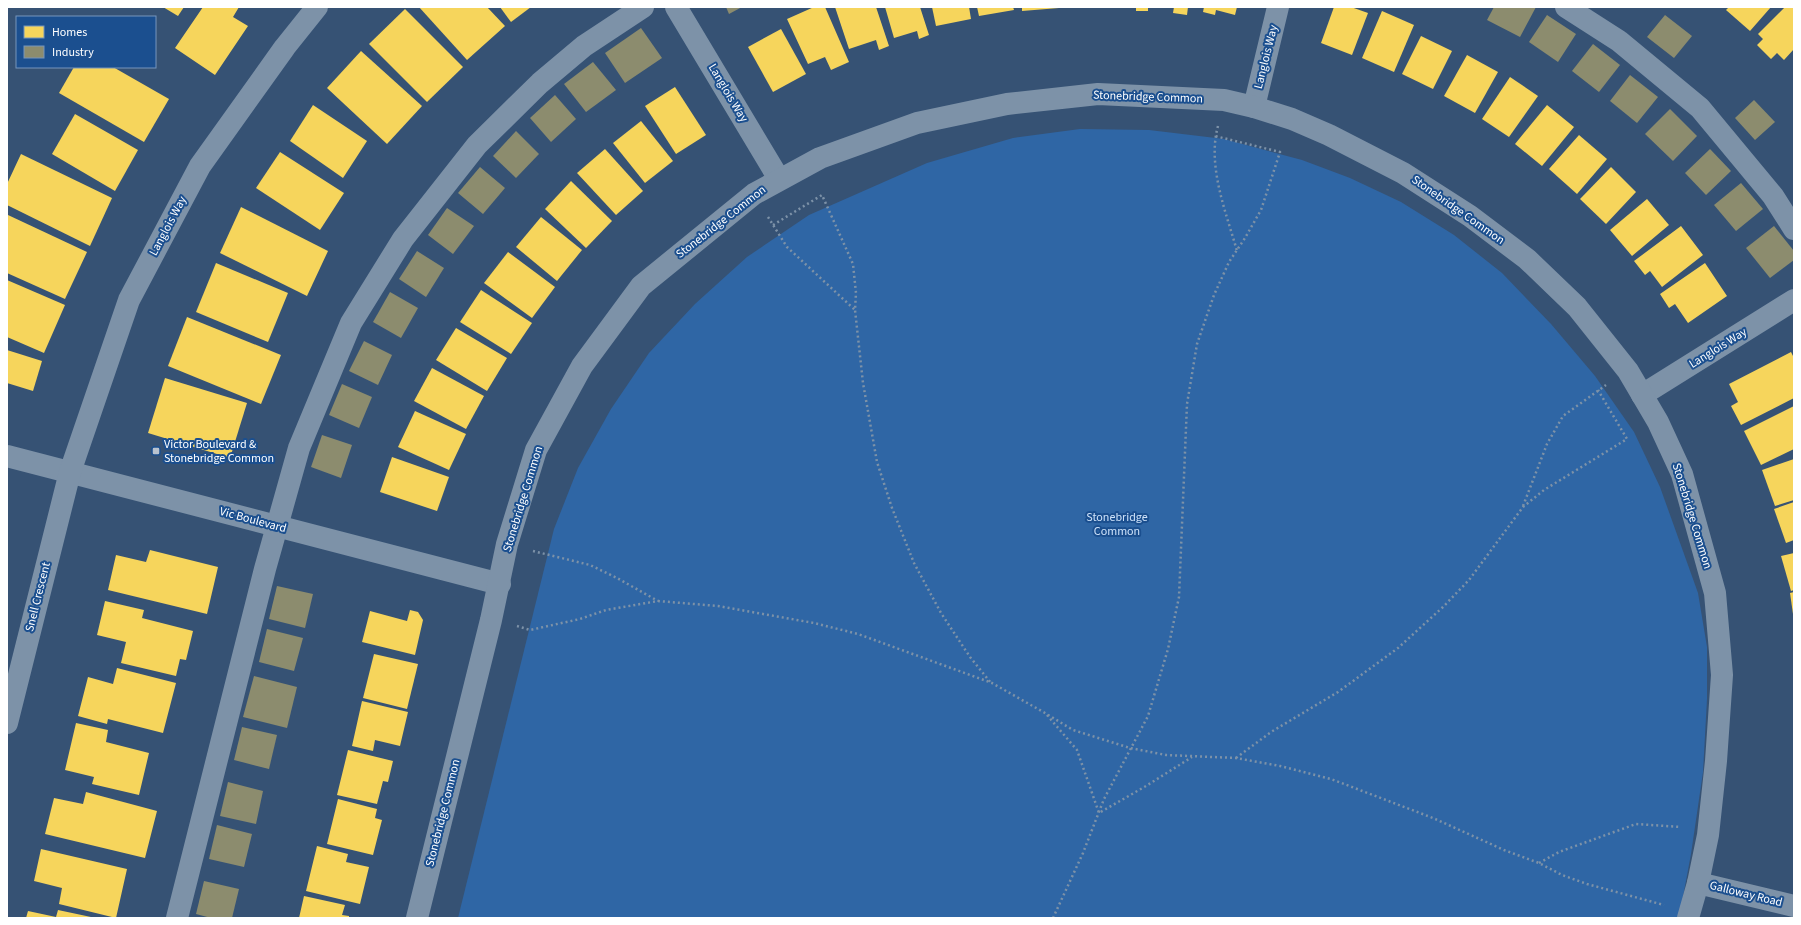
<svg xmlns="http://www.w3.org/2000/svg" width="1801" height="925" font-family="'Source Sans 3',sans-serif">
	<rect width="100%" height="100%" fill="#365274"/>
	<path fill="#2f66a5" d="M1080 129 1149 130 1224 139 1302 160 1350 178 1401 202 1454 235 1502 273 1551 324 1595 376 1634 432 1660 487 1698 593 1707 647V699L1703 772 1691 854 1679 918H458L554 529 578 468 611 409 649 353 695 304 747 257 809 215 927 163 1013 138Z"/>
	<g fill="#f6d55c">
		<path d="M163 7H184L178 16Z"/>
		<path d="M203 7H239L233 17 248 26 215 75 175 48Z"/>
		<path d="M419 7H487L505 26 467 60Z"/>
		<path d="M500 7H531L511 22Z"/>
		<path d="M814 7H825L849 62 831 70 825 57 808 64 787 19Z"/>
		<path d="M835 7H876L889 46 879 50 876 40 849 49Z"/>
		<path d="M885 7H920L929 35 919 39 917 31 894 38Z"/>
		<path d="M932 7H969L971 19 936 26Z"/>
		<path d="M977 7H1013L1014 10 979 16Z"/>
		<path d="M1022 7H1059V8L1022 11Z"/>
		<rect x="1136" y="7" width="12" height="4"/>
		<path d="M1174 7H1188L1187 15 1173 13Z"/>
		<path d="M1204 7H1237L1235 15 1216 10 1215 15 1203 12Z"/>
		<path d="M1334 7H1351L1368 13 1352 55 1321 43Z"/>
		<path d="M1729 7H1771L1750 31 1726 10Z"/>
		<path d="M1785 7H1794V49L1784 60 1777 53 1771 59 1757 45 1763 39 1758 34Z"/>
		<path d="M405 9 463 67 427 102 369 44Z"/>
		<path d="M1382 11 1414 25 1394 72 1362 58Z"/>
		<path d="M781 29 806 74 773 92 748 47Z"/>
		<path d="M1421 36 1452 51 1433 89 1402 74Z"/>
		<path d="M361 51 422 106 387 144 327 88Z"/>
		<path d="M1467 55 1498 72 1475 113 1444 96Z"/>
		<path d="M74 67H113L169 99 144 142 59 93Z"/>
		<path d="M1510 77 1538 96 1509 137 1482 119Z"/>
		<path d="M675 87 706 135 676 154 645 106Z"/>
		<path d="M313 105 367 141 343 178 290 141Z"/>
		<path d="M1547 105 1574 127 1542 166 1515 144Z"/>
		<path d="M75 114 138 150 115 191 52 154Z"/>
		<path d="M641 121 673 161 645 183 613 143Z"/>
		<path d="M1579 135 1607 159 1577 194 1549 169Z"/>
		<path d="M605 149 643 191 616 215 577 173Z"/>
		<path d="M280 152 344 193 320 230 256 188Z"/>
		<path d="M21 154 112 198 90 246 7 205V184Z"/>
		<path d="M1611 167 1636 192 1606 224 1580 199Z"/>
		<path d="M571 181 612 221 586 248 545 209Z"/>
		<path d="M1647 199 1669 225 1632 256 1610 230Z"/>
		<path d="M241 207 328 251 307 296 220 253Z"/>
		<path d="M8 215 87 252 65 299 7 273Z"/>
		<path d="M541 217 582 250 557 281 516 247Z"/>
		<path d="M1681 226 1703 255 1662 287 1650 271 1645 275 1634 261Z"/>
		<path d="M508 252 555 287 532 318 484 283Z"/>
		<path d="M216 263 288 293 268 342 196 312Z"/>
		<path d="M1705 263 1727 296 1688 323 1675 304 1669 308 1660 294Z"/>
		<path d="M7 280 65 305 44 353 7 337Z"/>
		<path d="M481 290 532 323 511 354 460 322Z"/>
		<path d="M187 317 281 355 261 404 168 366Z"/>
		<path d="M456 328 507 358 487 391 436 360Z"/>
		<path d="M7 350 42 361 33 391 7 383Z"/>
		<path d="M1791 352 1794 358V398L1741 425 1731 406 1738 402 1729 384Z"/>
		<path d="M432 368 484 396 466 429 414 401Z"/>
		<path d="M165 378 247 403 230 458 148 433Z"/>
		<path d="M1794 406V449L1761 465 1744 431Z"/>
		<path d="M415 411 466 434 449 470 398 447Z"/>
		<path d="M392 457 449 477 437 511 380 492Z"/>
		<path d="M1794 459V500L1775 506 1762 470Z"/>
		<path d="M1794 502V540L1786 543 1774 509Z"/>
		<path d="M150 550 218 567 207 614 108 590 116 555 146 562Z"/>
		<path d="M1794 553V590L1791 591 1781 556Z"/>
		<path d="M1794 592V614H1793L1790 593Z"/>
		<path d="M105 601 144 610 142 618 193 631 186 660 180 659 176 676 121 663 126 642 97 635Z"/>
		<path d="M410 610 418 612 423 620 415 655 362 642 370 611 407 621Z"/>
		<path d="M374 654 418 664 407 709 363 698Z"/>
		<path d="M117 668 176 683 163 733 108 719 107 724 78 716 88 677 113 684Z"/>
		<path d="M362 701 408 712 400 746 375 740 373 751 352 746Z"/>
		<path d="M76 723 108 730 106 742 149 753 139 795 92 784 94 777 65 770Z"/>
		<path d="M348 750 393 761 388 782 383 781 377 804 337 795Z"/>
		<path d="M86 792 157 811 145 858 45 834 54 798 83 804Z"/>
		<path d="M338 799 377 809 375 818 382 820 373 855 327 844Z"/>
		<path d="M317 846 348 854 346 862 369 867 360 904 306 891Z"/>
		<path d="M41 849 127 869 116 918 59 904 62 888 34 881Z"/>
		<path d="M304 896 345 905 342 915 349 916V918H299Z"/>
		<path d="M58 910 91 917V918H26L28 911 56 917Z"/>
	</g>
	<g fill="#8c8c6e">
		<path d="M726 7H742L729 14Z"/>
		<path d="M1494 7H1536L1520 37 1487 20Z"/>
		<path d="M1547 15 1576 34 1558 62 1529 42Z"/>
		<path d="M1665 15 1692 36 1674 58 1647 37Z"/>
		<path d="M641 28 662 58 625 83 605 53Z"/>
		<path d="M1593 44 1620 65 1599 92 1572 71Z"/>
		<path d="M593 62 616 90 586 112 564 84Z"/>
		<path d="M1630 75 1658 97 1637 123 1610 101Z"/>
		<path d="M555 95 576 119 551 142 530 118Z"/>
		<path d="M1754 100 1775 122 1755 140 1735 118Z"/>
		<path d="M1670 109 1697 136 1673 161 1645 134Z"/>
		<path d="M516 131 539 154 516 178 493 156Z"/>
		<path d="M1710 149 1731 171 1706 195 1685 173Z"/>
		<path d="M480 167 505 188 483 214 458 193Z"/>
		<path d="M1741 183 1763 209 1736 231 1714 205Z"/>
		<path d="M447 208 474 226 453 254 428 235Z"/>
		<path d="M1774 226 1794 251V260L1770 278 1746 248Z"/>
		<path d="M417 251 444 268 426 297 399 279Z"/>
		<path d="M390 292 418 308 401 338 373 322Z"/>
		<path d="M364 341 392 355 378 385 349 371Z"/>
		<path d="M342 384 372 397 359 428 329 415Z"/>
		<path d="M322 435 352 445 341 478 311 467Z"/>
		<path d="M277 586 313 594 305 628 269 619Z"/>
		<path d="M267 629 303 638 294 671 259 662Z"/>
		<path d="M254 676 297 687 287 728 243 717Z"/>
		<path d="M242 727 277 735 269 769 234 760Z"/>
		<path d="M228 782 263 791 256 824 220 816Z"/>
		<path d="M217 825 252 834 244 867 209 859Z"/>
		<path d="M204 881 239 889 232 918H211L196 914Z"/>
	</g>
	<g fill="none" stroke-linecap="round" stroke-linejoin="round">
		<g stroke="#7d92a8" stroke-width="2.5" stroke-dasharray="2 3" stroke-linecap="butt">
			<path d="M1218 126C1207 166 1226 212 1237 251"/>
			<path d="M768 217 787 247 855 310"/>
			<path d="M773 225 822 195 853 264 856 293 855 310 863 383 877 462 892 508 914 563 941 613 970 657 991 683"/>
			<path d="M1523 506 1547 444 1563 416 1606 385"/>
			<path d="M533 551 590 565 617 578 658 601"/>
			<path d="M517 626 530 630 580 619 606 610 658 601 718 606 814 623 858 634 992 683 1045 713 1073 730 1130 748 1166 755 1236 758 1280 766 1331 779 1433 818 1504 850 1539 863 1562 875 1587 884 1664 905"/>
			<path d="M1047 715 1077 750 1099 813 1146 786 1192 757"/>
			<path d="M1236 758 1271 732 1338 692 1398 648 1443 607 1469 580 1523 507 1544 490 1627 439 1598 390"/>
			<path d="M1539 863 1559 852 1636 824 1681 827"/>
			<path d="M1053 918 1083 853 1104 799 1148 716 1168 649 1179 597 1187 404 1197 344 1214 295 1229 262 1245 238 1261 210 1280 152 1215 136"/>
		</g>
		<g stroke="#7d92a8" stroke-width="22">
			<path d="M676 7 779 179"/>
			<path d="M1566 7 1619 41 1700 108 1773 196 1794 229"/>
			<path d="M1254 107 1278 7"/>
			<path d="M1642 395 1794 300"/>
			<path d="M7 456 500 584"/>
			<path d="M7 723 70 472 129 300 200 166 285 47 317 7"/>
			<path d="M1698 883 1794 906"/>
			<path d="M177 918 265 569 299 448 351 323 403 239 477 145 540 83 584 46 643 7"/>
			<path d="M417 918 491 620 507 544 536 450 582 366 641 286 754 194 820 158 917 123 1007 104 1098 94 1224 100 1254 107 1292 119 1329 135 1403 173 1470 216 1527 259 1577 307 1628 371 1658 422 1682 474 1715 593 1722 675 1716 761 1708 835 1698 883 1688 918"/>
		</g>
	</g>
	<rect fill="#b9c2ce" stroke="#1b4f8f" stroke-width="1.5" x="152" y="447" width="8" height="8" rx="2"/>
	<g text-anchor="middle" dominant-baseline="central" stroke-width="4" stroke-linejoin="round" paint-order="stroke">
		<g font-size="12" fill="#fff" stroke="#1b4f8f">
			<text transform="translate(1266 57) rotate(-76)">Langlois Way</text>
			<text transform="translate(728 93) rotate(59)">Langlois Way</text>
			<text transform="translate(1148 97) rotate(2)">Stonebridge Common</text>
			<text transform="translate(1458 210) rotate(35)">Stonebridge Common</text>
			<text transform="translate(721 222) rotate(-38)">Stonebridge Common</text>
			<text transform="translate(168 226) rotate(-62)">Langlois Way</text>
			<text transform="translate(1718 348) rotate(-32)">Langlois Way</text>
			<text transform="translate(523 499) rotate(-73)">Stonebridge Common</text>
			<text transform="translate(1692 516) rotate(73)">Stonebridge Common</text>
			<text transform="translate(253 520) rotate(15)">Vic Boulevard</text>
			<text transform="translate(38 597) rotate(-76)">Snell Crescent</text>
			<text transform="translate(443 813) rotate(-76)">Stonebridge Common</text>
			<text transform="translate(1746 894) rotate(14)">Galloway Road</text>
		</g>
		<g font-size="12" fill="#fff" stroke="#1b4f8f" text-anchor="start">
			<text x="164" y="444">Victor Boulevard &amp;<tspan x="164" dy="14">Stonebridge Common</tspan></text>
		</g>
		<g font-size="12" fill="#cfe3fa" stroke="#1b4f8f">
			<text x="1117" y="517">Stonebridge<tspan x="1117" dy="14">Common</tspan></text>
		</g>
	</g>
	<rect width="1801" height="925" fill="none" stroke="#ffffff" stroke-width="16"/>
	<rect x="16" y="16" width="140" height="52" fill="#1b4f8f" stroke="#7695bc"/>
	<rect x="24" y="26" width="20" height="12" fill="#f6d55c" stroke="#7695bc"/>
	<text x="52" y="36" font-size="12" fill="#ffffff">Homes</text>
	<rect x="24" y="46" width="20" height="12" fill="#8c8c6e" stroke="#7695bc"/>
	<text x="52" y="56" font-size="12" fill="#ffffff">Industry</text>
</svg>
